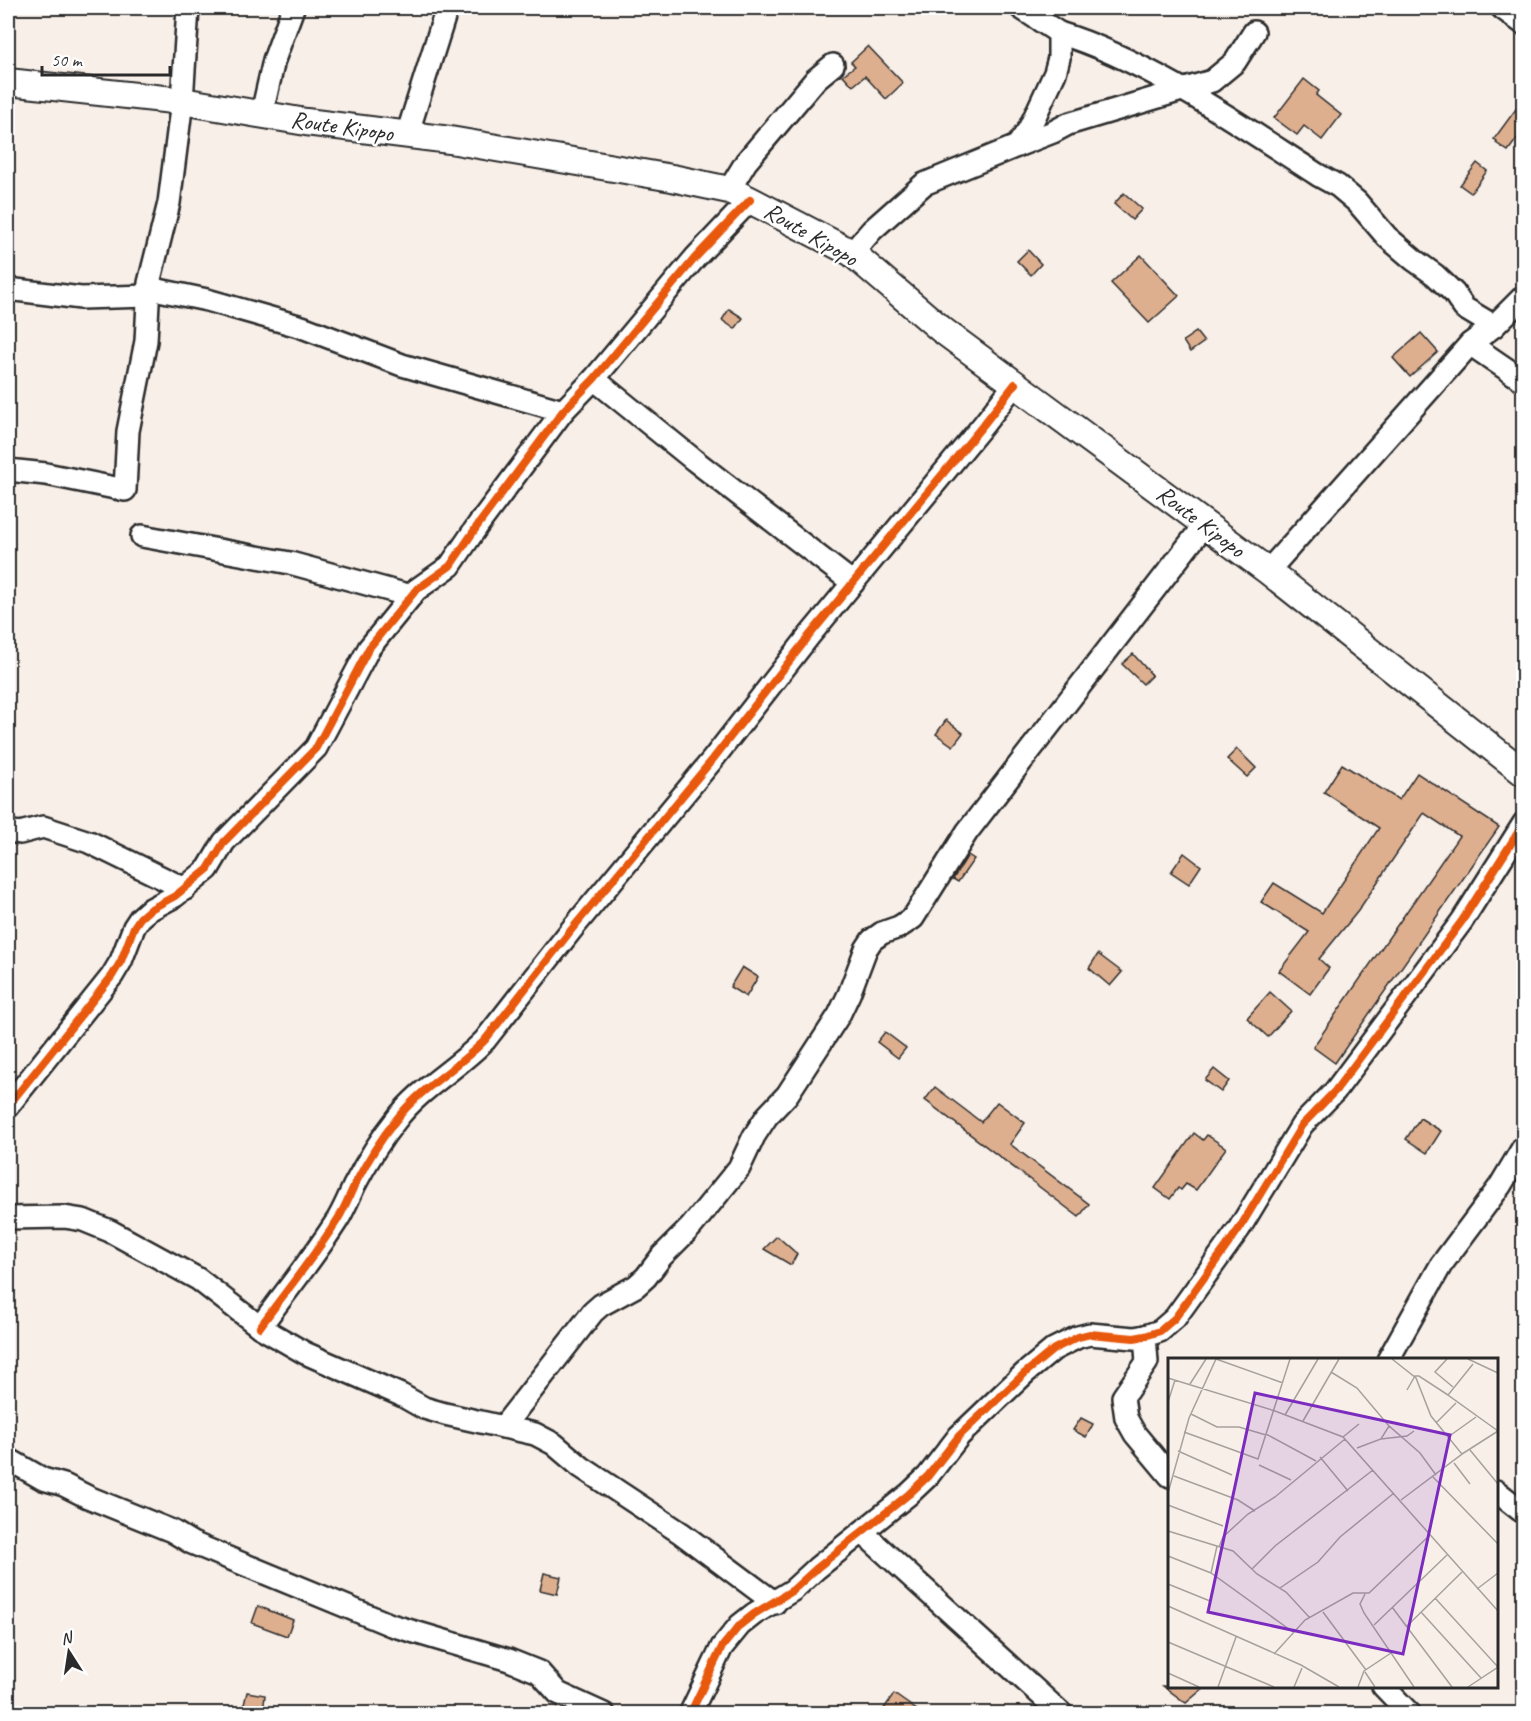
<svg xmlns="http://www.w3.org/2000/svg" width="1531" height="1721" font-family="Caveat,sans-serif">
	<rect width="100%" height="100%" fill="#f8efe9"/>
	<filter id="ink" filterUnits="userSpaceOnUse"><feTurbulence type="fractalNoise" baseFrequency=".0167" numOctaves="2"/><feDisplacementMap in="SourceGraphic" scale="12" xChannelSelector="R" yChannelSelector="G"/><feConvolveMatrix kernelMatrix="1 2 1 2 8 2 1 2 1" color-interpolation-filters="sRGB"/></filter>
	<g filter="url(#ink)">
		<g fill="#deaf8f" stroke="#2b2b2b" stroke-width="1.5">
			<path d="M868 46 903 83 886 99 865 76 853 86 843 75 855 66 851 62Z"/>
			<path d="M1304 79 1319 91 1316 95 1341 115 1322 140 1304 126 1297 135 1274 118Z"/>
			<path d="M1524 98V129L1508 151 1496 143 1497 141 1494 139Z"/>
			<path d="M1477 163 1487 171 1471 193 1460 185Z"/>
			<path d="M1124 193 1142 209 1132 220 1114 204Z"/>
			<path d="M1028 250 1041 264 1031 275 1017 261Z"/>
			<path d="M1141 255 1179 296 1149 323 1111 283Z"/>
			<path d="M729 309 743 318 735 329 722 320Z"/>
			<path d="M1196 332 1204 342 1190 352 1183 341Z"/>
			<path d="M1421 333 1438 352 1410 377 1393 358Z"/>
			<path d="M1133 654 1152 675 1143 684 1122 664Z"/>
			<path d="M946 720 963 733 953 746 936 734Z"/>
			<path d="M1237 749 1256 768 1247 777 1227 759Z"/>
			<path d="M1342 764 1399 800 1417 773 1499 827 1335 1063 1313 1047 1459 836 1424 813 1358 911 1319 959 1329 968 1310 994 1279 971 1309 932 1261 902 1274 883 1322 913 1379 828 1324 792Z"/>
			<path d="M1184 853 1201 866 1189 884 1171 872Z"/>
			<path d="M968 855 974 859 958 882 953 879Z"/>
			<path d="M1098 954 1122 972 1110 986 1089 968Z"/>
			<path d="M742 967 758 977 746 997 730 987Z"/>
			<path d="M1270 992 1291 1011 1268 1037 1247 1018Z"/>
			<path d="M885 1032 906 1048 898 1058 877 1042Z"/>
			<path d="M1214 1069 1229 1081 1221 1092 1205 1080Z"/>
			<path d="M935 1087 981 1122 997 1102 1025 1123 1010 1144 1089 1204 1079 1217 925 1100Z"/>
			<path d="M1420 1118 1441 1131 1427 1153 1406 1139Z"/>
			<path d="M1194 1133 1203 1140 1207 1135 1226 1148 1196 1190 1186 1184 1181 1190 1178 1188 1170 1199 1155 1188Z"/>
			<path d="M777 1236 797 1254 791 1265 764 1249Z"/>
			<path d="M1081 1418 1093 1424 1086 1437 1073 1430Z"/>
			<path d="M544 1573 561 1577 557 1594 540 1590Z"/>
			<path d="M258 1606 293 1620 287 1636 252 1623Z"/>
			<path d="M1163 1686H1206L1186 1703Z"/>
			<path d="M247 1692 265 1695 263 1713H242Z"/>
			<path d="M894 1694 921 1713H881Z"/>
		</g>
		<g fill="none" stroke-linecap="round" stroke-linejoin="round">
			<g stroke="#2b2b2b" stroke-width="26">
				<g id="minor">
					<path d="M1021 8 1059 33"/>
					<path d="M1502 8 1524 24"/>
					<path d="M262 113 274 60 293 8"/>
					<path d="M407 135 447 8"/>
					<path d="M1017 146 1053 132 1068 124 1212 81 1235 62 1254 32"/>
					<path d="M729 190 746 162 816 79 833 65"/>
					<path d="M852 253 872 230 924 184 1017 146 1029 129 1055 73 1059 58V33C1148 60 1240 125 1318 175L1338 186 1357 202 1387 237 1414 260 1435 275 1454 293 1464 308 1494 326"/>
					<path d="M149 288 207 300 302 327 402 365 563 411"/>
					<path d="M8 289 81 298 148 296"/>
					<path d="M1470 344 1524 381"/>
					<path d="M594 379 694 460 853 583"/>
					<path d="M8 470 46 474 125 490 128 431 146 341 149 283 169 203 182 101 188 8"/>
					<path d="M142 536 290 563 411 596"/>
					<path d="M1268 571 1470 344 1494 326 1524 296"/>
					<path d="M8 831 20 833 43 827 89 842 185 889"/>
					<path d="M8 1106 112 976 121 961 134 927 140 918 149 910 175 896 208 869 224 842 316 748 369 648 416 590 450 566 478 525 563 411 594 379 695 258 750 200"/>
					<path d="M8 1218 64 1217 83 1220 110 1231 198 1279 260 1327 305 1353 401 1395 424 1408 445 1414 535 1434 554 1444 581 1467 681 1533 775 1603"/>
					<path d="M260 1327C286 1291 314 1257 338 1219 344 1209 349 1197 354 1186 366 1163 380 1140 396 1120 420 1088 457 1069 485 1040L572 929 713 759 809 636 984 424 1015 384"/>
					<path d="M1145 1336 1147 1362 1123 1397 1126 1418 1135 1434 1170 1476"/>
					<path d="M1388 1360 1441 1265 1500 1186 1524 1146"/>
					<path d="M503 1427 593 1312 601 1305 636 1286 646 1277 662 1256 691 1227 739 1168 754 1136 767 1116 787 1095 839 1015 849 994 866 949 872 940 882 933 899 927 913 918 967 832 1205 524"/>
					<path d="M8 1459 43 1479 64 1485 88 1497 172 1531 192 1543 391 1625 509 1660 539 1672 558 1693 604 1714"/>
					<path d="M1496 1491 1524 1513"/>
					<path d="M862 1532 1062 1714"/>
					<path d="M1383 1686 1410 1714"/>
					<path d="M690 1714 722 1647 740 1625 754 1614 793 1590 817 1568 909 1494 928 1476 959 1436 1025 1373 1054 1349 1078 1337 1090 1334 1134 1338 1145 1336 1160 1331 1175 1318 1239 1229 1302 1125 1335 1091 1462 921 1524 823"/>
				</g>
			</g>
			<g stroke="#2b2b2b" stroke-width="30">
				<path id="major" d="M8 82 182 101 306 122 450 140 672 178 729 190 750 200 852 253 942 330 1268 571 1524 773"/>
			</g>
			<use href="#minor" stroke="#fff" stroke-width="21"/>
			<use href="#major" stroke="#fff" stroke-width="26"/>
			<g stroke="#fff" stroke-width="11">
				<g id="cycleway">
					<path d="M8 1106 112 976 121 961 134 927 140 918 149 910 175 896 208 869 224 842 316 748 369 648 416 590 450 566 478 525 563 411 594 379 695 258 750 200"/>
					<path d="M260 1327C286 1291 314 1257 338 1219 344 1209 349 1197 354 1186 366 1163 380 1140 396 1120 420 1088 457 1069 485 1040L572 929 713 759 809 636 984 424 1015 384"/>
					<path d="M690 1714 722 1647 740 1625 754 1614 793 1590 817 1568 909 1494 928 1476 959 1436 1025 1373 1054 1349 1078 1337 1090 1334 1134 1338 1145 1336 1160 1331 1175 1318 1239 1229 1302 1125 1335 1091 1462 921 1524 823"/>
				</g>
			</g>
			<use href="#cycleway" stroke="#e8590c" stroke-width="8"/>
		</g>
	</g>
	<g text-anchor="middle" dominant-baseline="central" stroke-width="5" stroke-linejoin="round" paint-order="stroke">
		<g font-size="24" fill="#2b2b2b" stroke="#fff">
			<text transform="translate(342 126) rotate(8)">Route Kipopo</text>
			<text transform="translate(811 234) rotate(30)">Route Kipopo</text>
			<text transform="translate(1201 521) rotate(37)">Route Kipopo</text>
		</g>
	</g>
	<g transform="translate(1168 1358)">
		<rect width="330" height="330" fill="#f8efe9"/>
		<path fill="none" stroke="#a6a19d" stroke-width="1.5" d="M224 1 248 20 263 58 294 96 233 142M279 1 267 14 285 29M300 1 330 15M305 6 280 37 330 73M163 14 189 30 221 68M0 20 107 53 175 79 330 253M22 26 38 1M239 32 247 18H251L280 37M0 44 7 22M23 56 49 69H71L98 77M117 57 150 1M135 63 171 1M268 65 288 45M16 74 90 101 122 1M98 76 148 103M175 79 191 66M280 79 308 59M213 81 239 78 246 73M189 90 213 81 221 68 252 95 268 117M302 92 330 126M10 93 64 117M294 96 330 73M152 99 180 133M286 105 302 126M91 107 123 122M6 118 70 142 87 153M265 119 330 186M0 135 21 60 48 1 115 25M0 147 55 168M0 173 65 193 89 216 118 234 142 260M51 189 55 179 80 156 107 139 177 81M0 198 43 215 125 274M84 211 107 188 205 112M43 215 49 188M0 226 42 243M112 230 150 204 172 179 226 135M309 231 330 215M197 236 192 246 196 255 246 329M267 240 330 309 300 329M0 248 133 307 171 329M224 249 284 329M155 254 198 312M253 254 313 320M206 267 279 197M239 268 294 214M0 284 106 329M106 296 137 262 185 235H201L262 177M197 314 207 329M0 315 31 329M50 329 68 279M126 329 134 310M190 329 196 313 223 295"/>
		<path fill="#7b2cbf" fill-opacity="0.15" stroke="#7b2cbf" stroke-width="3" d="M87 35 282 77 235 296 40 254Z"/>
		<rect width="330" height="330" fill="none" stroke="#2b2b2b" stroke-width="3"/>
	</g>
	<rect width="1531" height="1721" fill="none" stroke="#fff" stroke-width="30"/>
	<rect x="15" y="15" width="1501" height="1691" fill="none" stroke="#2b2b2b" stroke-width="2" filter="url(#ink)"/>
	<g transform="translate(69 1652) rotate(348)" stroke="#ffffff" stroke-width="4.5" paint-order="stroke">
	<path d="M0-4.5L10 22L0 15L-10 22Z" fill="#2b2b2b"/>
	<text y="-9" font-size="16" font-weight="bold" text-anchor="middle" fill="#2b2b2b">N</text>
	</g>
	<path d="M42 66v9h128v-9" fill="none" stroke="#2b2b2b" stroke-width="3"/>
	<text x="51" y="66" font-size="18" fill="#2b2b2b" stroke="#ffffff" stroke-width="4.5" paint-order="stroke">50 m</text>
</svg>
